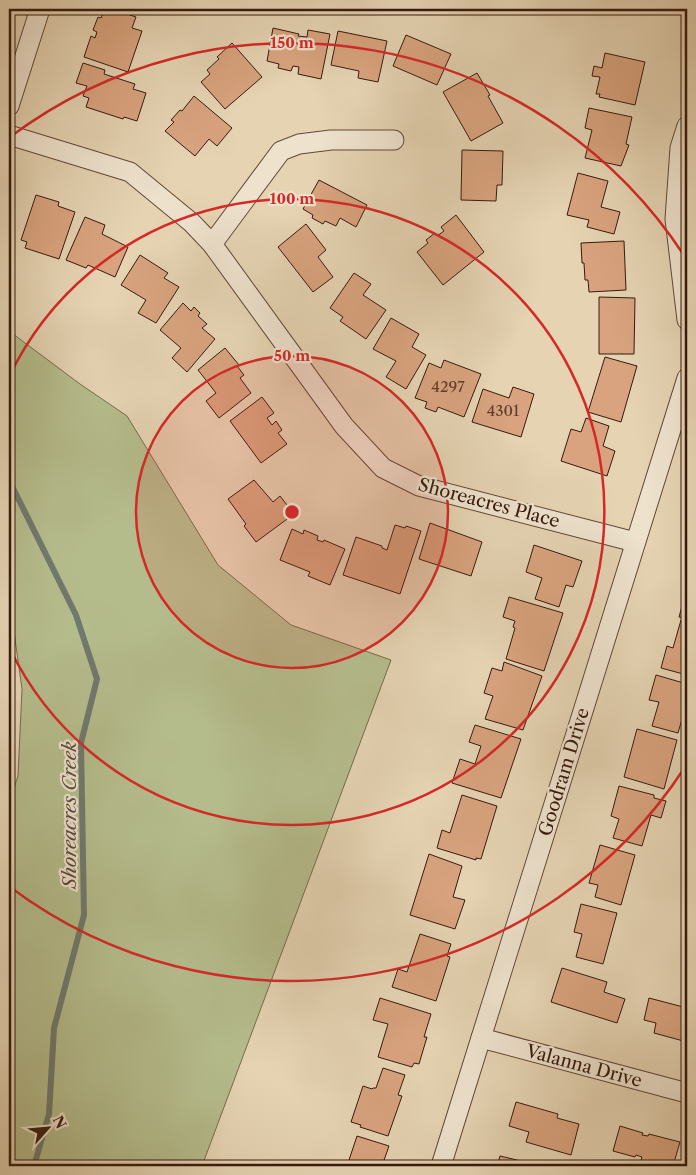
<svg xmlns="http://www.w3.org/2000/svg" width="696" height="1175" font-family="'Libre Caslon Text',serif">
	<rect width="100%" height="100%" fill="#e5d3b2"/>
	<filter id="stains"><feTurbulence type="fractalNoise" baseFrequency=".004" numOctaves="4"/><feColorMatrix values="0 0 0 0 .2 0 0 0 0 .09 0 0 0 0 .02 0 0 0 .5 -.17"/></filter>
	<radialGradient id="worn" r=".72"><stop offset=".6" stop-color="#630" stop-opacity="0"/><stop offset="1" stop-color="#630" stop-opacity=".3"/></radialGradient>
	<path fill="#b5bc8c" stroke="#766b4e" d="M9 331 80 384 127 416 218 565 291 625 391 660 202 1166H9V802L18 776 22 689 14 632 9 626Z"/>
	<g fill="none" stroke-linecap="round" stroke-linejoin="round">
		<path stroke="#70796e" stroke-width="6" d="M9 480 76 615 97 679 81 743 84 915 54 1028 49 1114 34 1166"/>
	</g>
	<g fill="#d8a37e" stroke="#371a0f">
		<path d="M105 9H112L136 17 132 28 142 31 128 72 84 57 91 36 95 38 97 32 93 30 98 17 101 18Z"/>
		<path d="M273 28 299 34 298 36 307 37 308 30 330 34 321 79 298 74 299 67 293 66 291 71 278 68 279 64 267 61Z"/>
		<path d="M338 31 387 41 378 82 358 78 359 71 331 65Z"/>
		<path d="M406 35 451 54 437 85 393 66Z"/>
		<path d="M232 43 262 77 225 109 201 82 210 74 207 70 219 59 217 57Z"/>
		<path d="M605 53 645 62 635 105 599 97 600 94H596L600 77 592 76 594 66 602 68Z"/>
		<path d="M83 63 105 70 104 74 135 84 133 89 146 93 137 121 124 117 123 119 86 107 89 98 83 96 87 86 76 83Z"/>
		<path d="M477 73 490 95 488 96 503 123 471 141 443 92Z"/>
		<path d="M194 96 232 128 217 146 209 139 195 156 165 131 174 122 171 120 180 110 182 111Z"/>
		<path d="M589 108 632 117 626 144 629 145 621 166 585 158 592 130 585 128Z"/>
		<path d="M462 150 503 151 502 185H497L496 201 461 200Z"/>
		<path d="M578 173 608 181 601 207 620 212 614 234 587 227 589 220 567 215Z"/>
		<path d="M319 180 367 205 356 227 340 218 336 226 325 221 323 224 312 218 313 215 303 209Z"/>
		<path d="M36 195 59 202 58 206 75 212 59 259 25 248 27 242 21 240Z"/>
		<path d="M456 215 484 252 443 285 417 252 428 243 426 240 435 233 437 236 444 231 441 227Z"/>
		<path d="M85 217 105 225 102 234 128 247 115 277 88 265 86 268 66 260Z"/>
		<path d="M306 224 326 250 318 257 333 277 313 292 278 247Z"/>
		<path d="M624 241 626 290 589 292 588 280H585L584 263H582L581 243Z"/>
		<path d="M140 255 168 273 164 278 179 287 156 323 138 313 146 300 121 285Z"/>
		<path d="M354 273 371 284 363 295 386 310 366 339 340 321 343 317 330 308Z"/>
		<path d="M599 297 635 298 634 354H599Z"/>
		<path d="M183 303 191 311 194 307 200 313 198 316 207 324 202 328 215 339 187 372 172 358 181 348 160 330Z"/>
		<path d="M391 318 419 334 412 347 426 355 406 389 386 377 396 361 373 349Z"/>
		<path d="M225 348 239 365 237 366 244 375 240 378 251 393 219 418 206 401 216 393 198 370Z"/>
		<path d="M605 357 637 366 621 422 588 412Z"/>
		<path d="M444 360 481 374 464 417 438 407 436 412 425 408 427 402 415 398 429 363 441 368Z"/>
		<path d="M513 387 534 394 521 437 472 422 483 389 509 398Z"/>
		<path d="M262 397 274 413 267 418 272 425 276 421 282 430 278 433 287 444 261 463 230 421Z"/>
		<path d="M586 418 609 426 603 446 615 451 607 476 561 461 571 429 581 432Z"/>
		<path d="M254 480 273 502 280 496 294 514 256 542 244 526 246 524 228 499Z"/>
		<path d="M430 523 482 542 471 576 419 559Z"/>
		<path d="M395 525 405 528 406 526 421 531 400 594 343 575 356 537 382 546V548L387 550Z"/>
		<path d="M292 529 303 534 304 530 318 536 317 540 323 542 324 540 345 549 330 585 308 576 310 572 280 560Z"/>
		<path d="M534 545 582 561 573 587 566 585 559 607 535 599 542 578 526 572Z"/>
		<path d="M686 592H687V617L684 616 683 618 679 617Z"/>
		<path d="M509 597 563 613 544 671 506 659 515 628 513 627 515 621 503 617Z"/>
		<path d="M681 620 687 622V675L661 668 667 646 673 648Z"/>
		<path d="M504 662 542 676 523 730 485 719 493 696 484 693 492 668 502 671Z"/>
		<path d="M656 675 687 684V713L684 712 678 733 652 726 659 702 649 700Z"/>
		<path d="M475 725 521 739 501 798 452 783 460 759 475 764 481 746 469 742Z"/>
		<path d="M637 729 677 740 664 789 624 777Z"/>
		<path d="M619 786 654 795V798L666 801 661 818 651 815 642 846 613 838 619 819 611 816Z"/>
		<path d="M462 795 497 806 481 859 476 858V860L437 848 442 830 450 833Z"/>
		<path d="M600 845 635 855 621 905 595 897 598 885 589 883Z"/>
		<path d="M429 854 462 866 453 897 465 900 455 929 410 915Z"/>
		<path d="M581 904 617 913 603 964 576 957 582 934 574 932Z"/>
		<path d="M420 934 451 944 447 956 450 957 436 1001 392 987 398 969 407 972Z"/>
		<path d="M562 968 607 982 604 992 625 999 617 1023 551 1002Z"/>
		<path d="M380 998 431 1014 424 1037H427L419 1064 414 1063 412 1067 378 1057 388 1024 373 1020Z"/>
		<path d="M649 998 687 1008V1042L654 1033 656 1023 644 1020Z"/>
		<path d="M383 1068 405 1075 398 1095 402 1096 388 1136 360 1127 361 1125 351 1122 363 1086 372 1089 373 1088H376Z"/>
		<path d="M516 1102 558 1114 557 1118 579 1124 571 1155 526 1142 529 1132 509 1126Z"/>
		<path d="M620 1126 643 1133 642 1135 648 1136 649 1134 680 1142 673 1166H639L642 1157 636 1155 635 1157 613 1151Z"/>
		<path d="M357 1136 389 1146 382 1166H347Z"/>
		<path d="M500 1156 542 1166H497Z"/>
	</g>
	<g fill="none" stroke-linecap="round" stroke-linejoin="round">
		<g stroke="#624838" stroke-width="21">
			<g id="street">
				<path d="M9 106 40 9"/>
				<path d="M687 126 680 148 675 219 687 320"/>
				<path d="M9 135 130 172 192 223 212 244 344 426 383 468 419 486 635 542"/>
				<path d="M212 244 281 151 299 144 331 140H394"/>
				<path d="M481 1038 687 1093"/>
				<path d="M441 1166 687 378"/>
			</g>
		</g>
		<use href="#street" stroke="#eee2cd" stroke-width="19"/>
	</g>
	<circle cx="292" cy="512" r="156" fill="#d62828" fill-opacity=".12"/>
	<g fill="none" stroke="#d62828" stroke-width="2.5">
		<circle cx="292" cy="512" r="156"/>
		<path d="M9 377A313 313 0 1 1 9 647"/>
		<path d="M685 767A469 469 0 0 1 10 887M10 137A469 469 0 0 1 685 257"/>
	</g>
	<g text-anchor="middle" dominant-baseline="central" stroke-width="4.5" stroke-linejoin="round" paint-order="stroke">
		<g font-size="15" fill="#5f3c2b">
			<text x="448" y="386">4297</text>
			<text x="503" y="410">4301</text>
		</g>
		<g font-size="18" fill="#371a0f" stroke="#eee2cd">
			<text transform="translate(489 503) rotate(15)">Shoreacres Place</text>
			<text transform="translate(564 772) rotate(-73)">Goodram Drive</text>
			<text transform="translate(584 1066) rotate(15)">Valanna Drive</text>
		</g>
		<g font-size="19" font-style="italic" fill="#54493e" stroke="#eee2cd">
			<text transform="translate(69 815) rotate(-90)">Shoreacres Creek</text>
		</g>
	</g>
	<circle cx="292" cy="512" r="8" fill="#d62828" stroke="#eee2cd" stroke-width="2.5"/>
	<g font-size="15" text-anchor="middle" font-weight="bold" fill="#d62828" stroke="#eee2cd" stroke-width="4.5" stroke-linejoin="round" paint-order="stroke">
		<text x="292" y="48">150 m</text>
		<text x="292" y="204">100 m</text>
		<text x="292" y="361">50 m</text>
	</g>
	<rect width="696" height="1175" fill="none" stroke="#e5d3b2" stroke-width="30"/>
	<rect x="10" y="10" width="676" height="1155" fill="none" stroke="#371a0f" stroke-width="2.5"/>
	<rect x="15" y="15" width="666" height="1145" fill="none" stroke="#371a0f"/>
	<g transform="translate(48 1128) rotate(63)" stroke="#eee2cd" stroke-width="4" paint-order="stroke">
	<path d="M0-4L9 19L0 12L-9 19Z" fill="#371a0f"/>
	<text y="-8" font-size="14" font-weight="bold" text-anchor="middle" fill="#371a0f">N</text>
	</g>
	<rect width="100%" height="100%" filter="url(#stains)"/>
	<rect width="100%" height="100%" fill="url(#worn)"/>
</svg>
